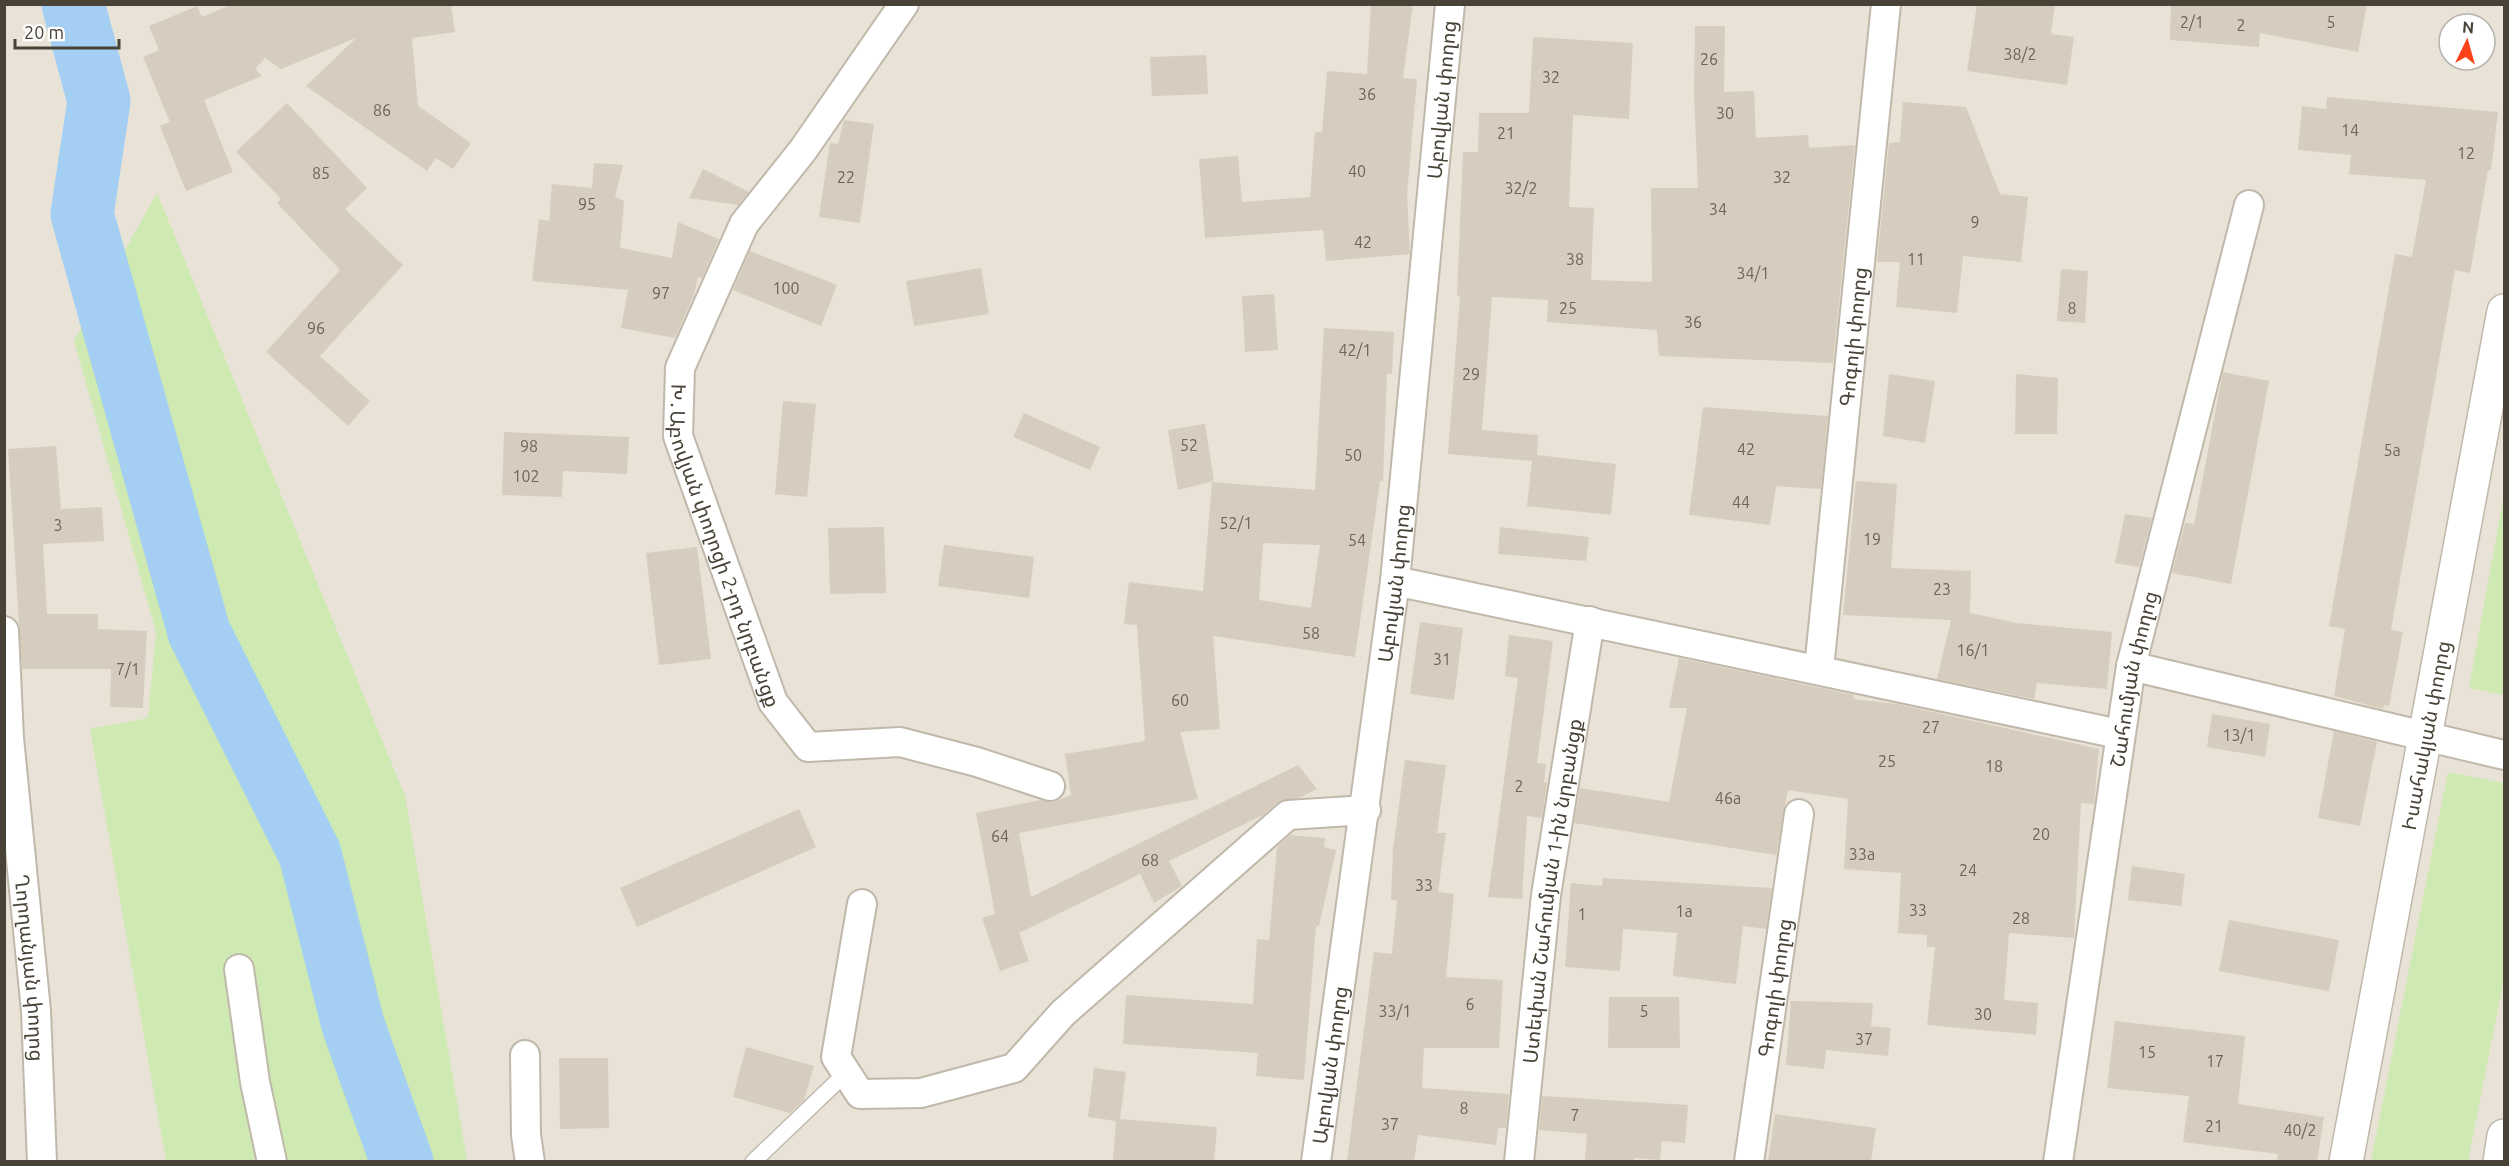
<svg xmlns="http://www.w3.org/2000/svg" width="2509" height="1166" font-family="Ubuntu,'Noto Sans Armenian',sans-serif">
	<rect width="100%" height="100%" fill="#f4f1e8"/>
	<path fill="#e8e3d6" fill-rule="evenodd" d="M5 5H2504V1161H5ZM2449 24H2485V60H2449Z"/>
	<g fill="#cee9b1">
		<path d="M157 193 405 796 467 1161H166L90 729 148 718 156 632 74 341Z"/>
		<path d="M2504 494V695L2469 688Z"/>
		<path d="M2448 772 2504 783V978L2468 1161H2371Z"/>
	</g>
	<g fill="none" stroke-linecap="round" stroke-linejoin="round">
		<path stroke="#a4cff2" stroke-width="63" d="M73 4 99 101 82 214 199 632 310 854 353 1025 402 1162"/>
	</g>
	<g fill="#d6cdbe" fill-rule="evenodd">
		<path d="M233 4 451 5 455 32 412 38 418 106 471 143 453 169 436 158 427 171 306 86 356 38 281 69 265 58 255 69 262 76 204 100 233 172 186 191 160 126 170 122 143 57 159 50 149 26 197 6 202 17Z"/>
		<path d="M1371 4H1413L1403 78 1417 79 1407 195 1410 254 1326 261 1323 230 1205 238 1199 159 1238 156 1242 202 1310 197 1315 132H1322L1327 71 1367 74Z"/>
		<path d="M1977 4H2055L2051 34 2074 37 2067 85 1967 71Z"/>
		<path d="M2171 4H2367L2358 52 2260 33 2259 47 2170 40Z"/>
		<path d="M1695 26H1725L1724 92 1754 91 1756 138 1808 135 1809 148 1855 145 1833 363 1659 356 1657 330 1547 322 1548 300 1492 297 1482 430 1538 435 1537 455 1616 464 1611 515 1527 506 1532 461 1448 454 1460 296H1457L1463 152H1478L1479 113H1529L1533 37 1633 43 1629 119 1573 115 1569 207 1594 208 1591 280 1652 282 1651 188H1698L1694 93Z"/>
		<path d="M1206 55 1208 94 1152 96 1150 57Z"/>
		<path d="M2327 97 2498 112 2491 170H2488L2470 273 2455 270 2391 630 2403 632 2389 706 2384 705 2383 709 2334 696 2345 629 2329 626 2395 254 2412 257 2426 180 2349 174 2351 155 2298 150 2302 106 2326 109Z"/>
		<path d="M1903 102 1966 107 2000 194 2028 197 2021 262 1963 256 1957 313 1896 307 1900 262H1877L1889 143 1900 142Z"/>
		<path d="M287 103 367 188 345 209 403 265 320 356 370 401 348 426 266 352 340 270 277 203 281 199 236 152Z"/>
		<path d="M844 120 874 124 860 223 819 217 830 143 838 144Z"/>
		<path d="M594 163 623 165 615 197 624 201 620 248 672 258 678 222 719 239 702 278 698 277 694 295 675 338 621 328 628 290 532 281 539 219 549 221 552 184 592 188Z"/>
		<path d="M703 169 749 192 738 205 689 198Z"/>
		<path d="M750 251 837 285 821 326 733 290Z"/>
		<path d="M981 268 989 314 914 326 906 281Z"/>
		<path d="M2061 269 2088 271 2085 323 2057 321Z"/>
		<path d="M1274 294 1278 350 1245 352 1242 296Z"/>
		<path d="M1324 328 1394 332 1392 374H1387L1383 481H1380L1355 657 1213 636 1220 729 1180 732 1198 799 1019 833 1031 897 1298 765 1317 789 1299 798 1278 802 1263 815 1169 861 1182 886 1154 903 1140 874 1019 933 1029 961 1000 971 982 918 995 914 976 813 1041 800 1054 802 1071 795 1065 754 1145 741 1137 625 1124 624 1129 582 1203 591 1212 482 1315 490ZM1263 543 1320 545 1311 608 1259 600Z"/>
		<path d="M2223 372 2269 381 2231 584 2172 573 2185 523 2194 524Z"/>
		<path d="M1889 374 1935 381 1925 443 1883 436Z"/>
		<path d="M2016 374 2058 378 2057 434H2015Z"/>
		<path d="M783 401 816 404 807 497 775 494Z"/>
		<path d="M1703 407 1828 416 1821 489 1776 486 1770 525 1689 515Z"/>
		<path d="M1024 413 1100 447 1090 470 1013 437Z"/>
		<path d="M1205 424 1214 481 1178 490 1168 430Z"/>
		<path d="M504 432 629 437 627 474 563 471 562 497 502 495Z"/>
		<path d="M56 446 61 509 102 507 104 541 43 544 47 614H98V629L147 631 143 708 110 707 111 669H22L8 449Z"/>
		<path d="M1856 481 1897 484 1891 568 1971 571 1970 613 2017 623 2112 632 2107 689 2037 683 2034 699 1937 679 1951 620 1843 615Z"/>
		<path d="M2125 514 2152 518 2139 567 2115 563Z"/>
		<path d="M884 527 886 593 830 594 828 528Z"/>
		<path d="M1500 527 1589 537 1586 561 1498 554Z"/>
		<path d="M944 545 1034 557 1029 598 938 586Z"/>
		<path d="M697 547 711 659 659 665 646 553Z"/>
		<path d="M1420 622 1463 628 1454 700 1410 694Z"/>
		<path d="M1509 635 1553 641 1537 763 1546 764 1544 782 1547 783 1542 818 1527 816 1522 899 1488 897 1518 678 1505 676Z"/>
		<path d="M1679 658 1854 695 1853 699 1897 704 2099 749 2094 804 2081 803 2074 938 2009 933 2004 1000 2038 1003 2036 1035 1927 1025 1935 947H1927V935L1898 933 1901 873 1844 869 1848 799 1788 790 1776 855 1574 823 1580 788 1669 802 1687 708H1669Z"/>
		<path d="M2212 714 2270 724 2265 757 2207 747Z"/>
		<path d="M2334 731 2377 742 2360 826 2318 818Z"/>
		<path d="M1405 760 1446 765 1437 833H1446L1438 892 1454 894 1446 977 1503 980 1499 1048H1424L1422 1088 1509 1094 1506 1128H1498L1496 1145 1418 1135 1414 1161H1347L1374 952 1392 954 1397 900H1391L1393 850Z"/>
		<path d="M799 809 816 847 637 927 620 888Z"/>
		<path d="M1290 835 1325 838 1324 847 1336 850 1319 926H1316L1304 1080 1256 1076 1258 1053 1123 1044 1126 995 1253 1004 1257 939 1269 940 1277 847Z"/>
		<path d="M2132 866 2185 874 2181 906 2128 900Z"/>
		<path d="M1603 878 1772 888 1766 929 1743 926 1736 984 1673 976 1677 933 1623 929 1620 971 1565 967 1571 883 1602 886Z"/>
		<path d="M2229 920 2339 940 2329 991 2219 971Z"/>
		<path d="M1609 997H1679L1680 1048H1608Z"/>
		<path d="M1791 1001 1873 1003 1871 1026 1891 1028 1888 1056 1826 1050 1824 1069 1786 1065Z"/>
		<path d="M2115 1021 2245 1036 2238 1104 2324 1117 2317 1161H2277L2278 1154 2183 1142 2189 1096 2107 1088Z"/>
		<path d="M746 1047 814 1066 804 1100 790 1113 733 1097Z"/>
		<path d="M559 1058H608L609 1128 560 1129Z"/>
		<path d="M1094 1068 1126 1072 1120 1119 1217 1127 1214 1161H1113L1116 1121 1088 1117Z"/>
		<path d="M1542 1096 1688 1105 1685 1143 1662 1141 1660 1160 1634 1158 1633 1161H1585L1587 1134 1539 1130Z"/>
		<path d="M1775 1114 1876 1128 1871 1161H1768Z"/>
	</g>
	<g fill="none" stroke-linecap="round" stroke-linejoin="round">
		<g stroke="#c0b9ab" stroke-width="18">
			<path id="service" d="M753 1162 846 1073"/>
		</g>
		<g stroke="#c0b9ab" stroke-width="32">
			<g id="minor">
				<path id="s1" d="M904 4 803 150 744 224 680 368 678 436 773 702 808 747 900 742 977 762 1050 786"/>
				<path d="M1395 581 2119 734"/>
				<path id="s2" d="M4 631 9 738 36 1011 42 1162"/>
				<path d="M2131 666 2504 755"/>
				<path id="s3" d="M1819 669 1886 4"/>
				<path d="M862 904 836 1057 860 1094 921 1093 1014 1068 1063 1013 1288 815 1366 810"/>
				<path d="M239 969 255 1082 272 1162"/>
				<path d="M525 1055 526 1135 530 1162"/>
				<path id="s4" d="M1316 1162 1395 581 1450 4"/>
				<path id="s5" d="M1519 1162 1546 895 1590 621"/>
				<path id="s6" d="M1749 1162 1799 814"/>
				<path id="s7" d="M2058 1162 2131 666 2249 205"/>
			</g>
		</g>
		<g stroke="#c0b9ab" stroke-width="36">
			<g id="tertiary">
				<path id="s8" d="M2346 1162 2504 311"/>
				<path d="M2500 1162 2504 1136"/>
			</g>
		</g>
		<use href="#service" stroke="#fff" stroke-width="15"/>
		<use href="#minor" stroke="#fff" stroke-width="28"/>
		<use href="#tertiary" stroke="#fff" stroke-width="33"/>
	</g>
	<g text-anchor="middle" dominant-baseline="central" stroke-width="5" stroke-linejoin="round" paint-order="stroke">
		<g font-size="16" fill="#6c6559">
			<text x="2192" y="22">2/1</text>
			<text x="2331" y="22">5</text>
			<text x="2241" y="25">2</text>
			<text x="2020" y="54">38/2</text>
			<text x="1709" y="59">26</text>
			<text x="1551" y="77">32</text>
			<text x="1367" y="94">36</text>
			<text x="382" y="110">86</text>
			<text x="1725" y="113">30</text>
			<text x="2350" y="130">14</text>
			<text x="1506" y="133">21</text>
			<text x="2466" y="153">12</text>
			<text x="1357" y="171">40</text>
			<text x="321" y="173">85</text>
			<text x="846" y="177">22</text>
			<text x="1782" y="177">32</text>
			<text x="1521" y="188">32/2</text>
			<text x="587" y="204">95</text>
			<text x="1718" y="209">34</text>
			<text x="1975" y="222">9</text>
			<text x="1363" y="242">42</text>
			<text x="1575" y="259">38</text>
			<text x="1916" y="259">11</text>
			<text x="1753" y="273">34/1</text>
			<text x="786" y="288">100</text>
			<text x="661" y="293">97</text>
			<text x="1568" y="308">25</text>
			<text x="2072" y="308">8</text>
			<text x="1693" y="322">36</text>
			<text x="316" y="328">96</text>
			<text x="1355" y="350">42/1</text>
			<text x="1471" y="374">29</text>
			<text x="1189" y="445">52</text>
			<text x="529" y="446">98</text>
			<text x="1746" y="449">42</text>
			<text x="2392" y="450">5a</text>
			<text x="1353" y="455">50</text>
			<text x="526" y="476">102</text>
			<text x="1741" y="502">44</text>
			<text x="1236" y="523">52/1</text>
			<text x="58" y="525">3</text>
			<text x="1872" y="539">19</text>
			<text x="1357" y="540">54</text>
			<text x="1942" y="589">23</text>
			<text x="1311" y="633">58</text>
			<text x="1973" y="650">16/1</text>
			<text x="1442" y="659">31</text>
			<text x="128" y="669">7/1</text>
			<text x="1180" y="700">60</text>
			<text x="1931" y="727">27</text>
			<text x="2239" y="735">13/1</text>
			<text x="1887" y="761">25</text>
			<text x="1994" y="766">18</text>
			<text x="1519" y="786">2</text>
			<text x="1728" y="798">46a</text>
			<text x="2041" y="834">20</text>
			<text x="1000" y="836">64</text>
			<text x="1862" y="854">33a</text>
			<text x="1150" y="860">68</text>
			<text x="1968" y="870">24</text>
			<text x="1424" y="885">33</text>
			<text x="1918" y="910">33</text>
			<text x="1684" y="911">1a</text>
			<text x="1582" y="914">1</text>
			<text x="2021" y="918">28</text>
			<text x="1470" y="1004">6</text>
			<text x="1395" y="1011">33/1</text>
			<text x="1644" y="1011">5</text>
			<text x="1983" y="1014">30</text>
			<text x="1864" y="1039">37</text>
			<text x="2147" y="1052">15</text>
			<text x="2215" y="1061">17</text>
			<text x="1464" y="1108">8</text>
			<text x="1575" y="1115">7</text>
			<text x="1390" y="1124">37</text>
			<text x="2214" y="1126">21</text>
			<text x="2300" y="1130">40/2</text>
		</g>
		<g font-size="20" fill="#484237" stroke="#fff">
			<text stroke="none"><textPath href="#s4" startOffset="1070">Աբովյան փողոց</textPath></text>
			<text stroke="none"><textPath href="#s3" startOffset="334">Գոգոլի փողոց</textPath></text>
			<text stroke="none"><textPath href="#s1" startOffset="615">Խ․Աբովյան փողոցի 2-րդ նրբանցք</textPath></text>
			<text stroke="none"><textPath href="#s4" startOffset="584">Աբովյան փողոց</textPath></text>
			<text stroke="none"><textPath href="#s7" startOffset="489">Շահումյան փողոց</textPath></text>
			<text stroke="none"><textPath href="#s8" startOffset="434">Իսահակյան փողոց</textPath></text>
			<text stroke="none"><textPath href="#s5" startOffset="273">Ստեփան Շահումյան 1-ին նրբանցք</textPath></text>
			<text stroke="none"><textPath href="#s2" startOffset="338">Ղորղանյան փողոց</textPath></text>
			<text stroke="none"><textPath href="#s6" startOffset="176">Գոգոլի փողոց</textPath></text>
			<text stroke="none"><textPath href="#s4" startOffset="98">Աբովյան փողոց</textPath></text>
		</g>
	</g>
	<rect width="2509" height="1166" fill="none" stroke="#484237" stroke-width="12"/>
	<g transform="translate(2467 42) rotate(5)"><circle r="28" fill="#ffffff" stroke="#b6b3af" stroke-width="1.5"/>
	<path d="M0-4.5L10 22L0 15L-10 22Z" fill="#fd4217"/>
	<text y="-9" font-size="16" font-weight="bold" text-anchor="middle" fill="#484237">N</text>
	</g>
	<path d="M15 39v9h104v-9" fill="none" stroke="#484237" stroke-width="3"/>
	<text x="24" y="39" font-size="18" fill="#484237" stroke="#ffffff" stroke-width="4.5" paint-order="stroke">20 m</text>
</svg>
